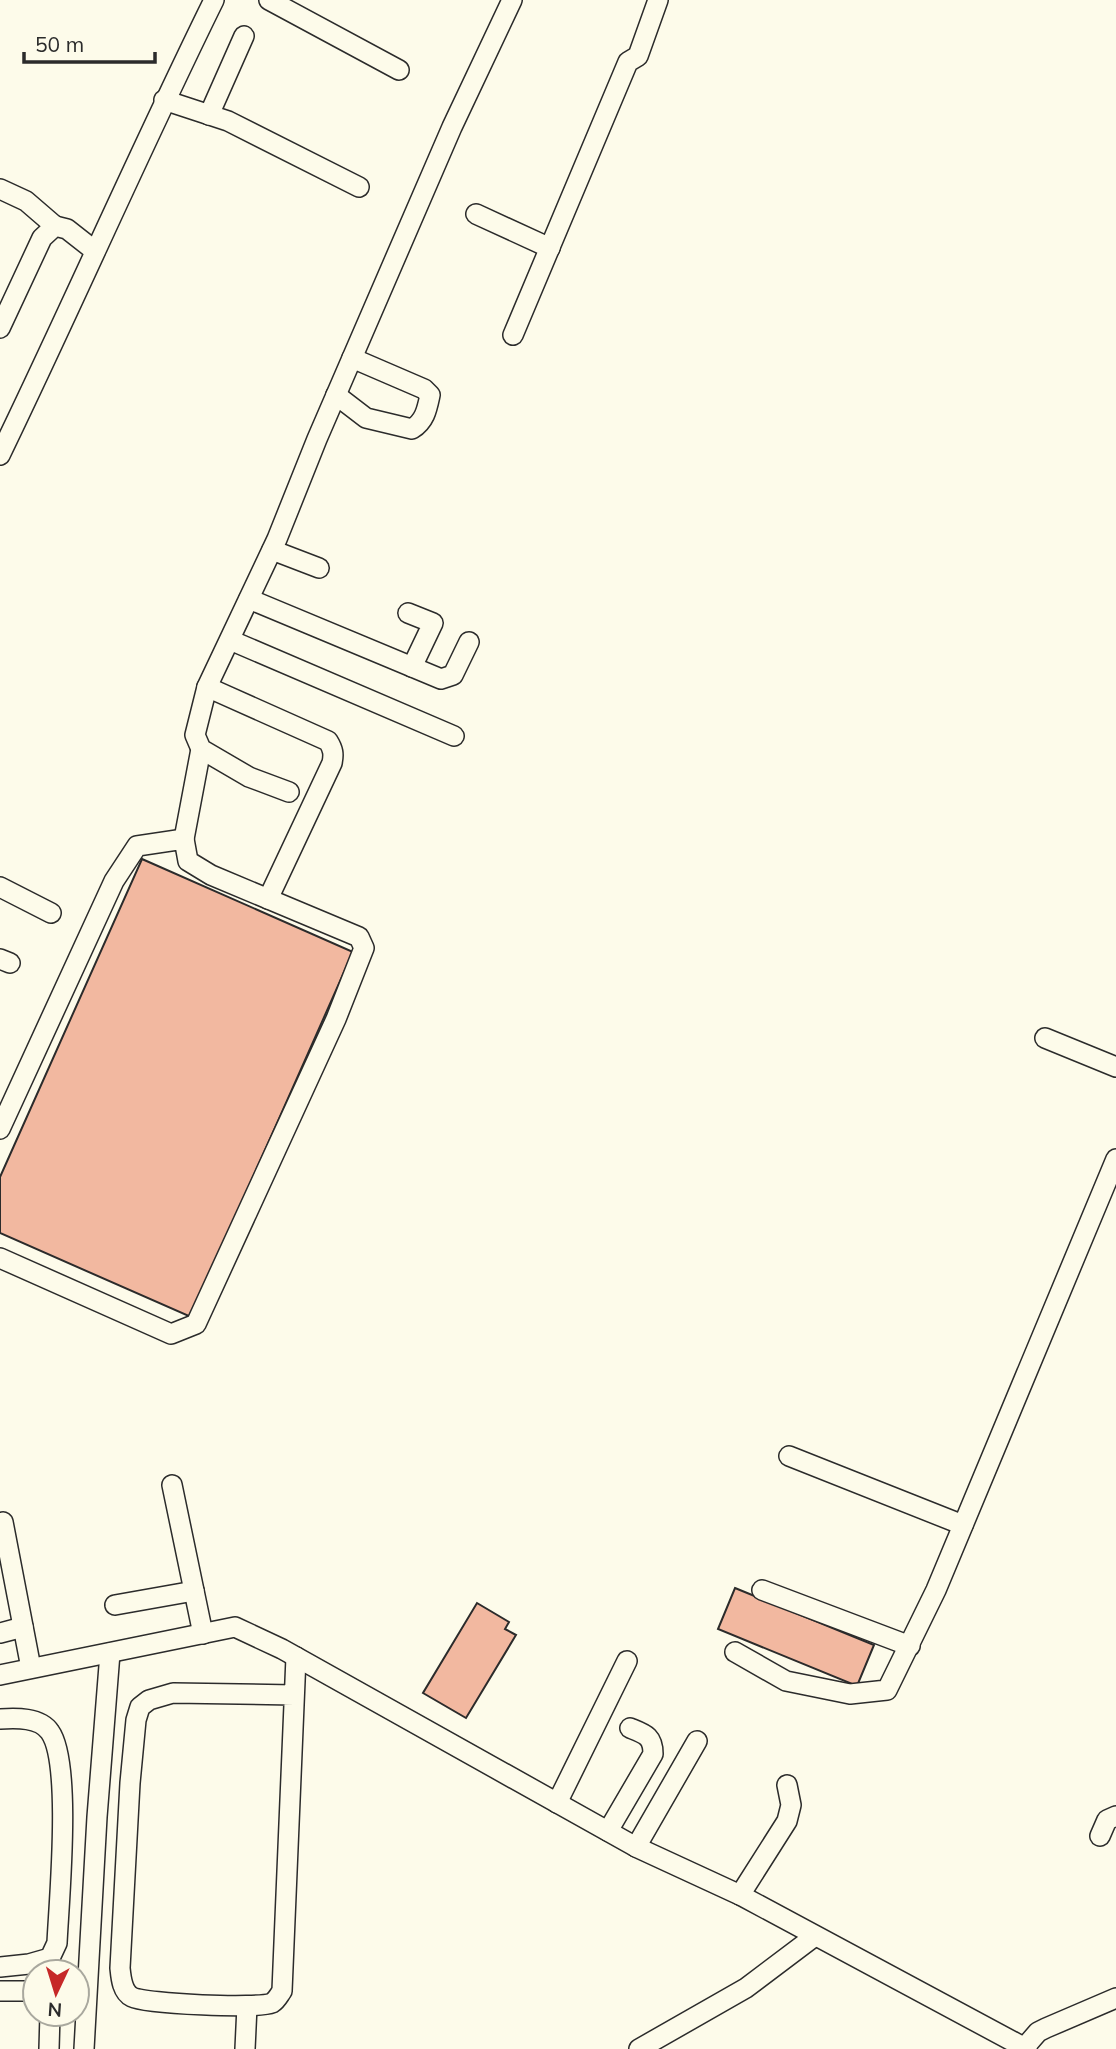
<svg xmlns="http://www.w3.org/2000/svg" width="1116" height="2049" font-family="Mulish,sans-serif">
	<rect width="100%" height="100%" fill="#fdfbea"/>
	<g fill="#f2b8a0" stroke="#2b2b2b" stroke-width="2">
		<path d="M142 859 353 952 191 1317 0 1233V1177Z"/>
		<path d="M735 1588 874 1645 857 1686 718 1629Z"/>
		<path d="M477 1603 509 1622 505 1629 516 1635 466 1718 423 1693Z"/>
	</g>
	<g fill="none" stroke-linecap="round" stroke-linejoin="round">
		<g stroke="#2b2b2b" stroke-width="22">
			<g id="minor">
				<path d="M269 0 399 70"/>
				<path d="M164 100 228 121 359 187"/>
				<path d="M209 115 244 36"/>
				<path d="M0 189 26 201 55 226"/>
				<path d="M476 214 550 248"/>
				<path d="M0 328 42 238 55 226 67 229 95 251"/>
				<path d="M513 335 628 62 638 56 658 0"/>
				<path d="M336 395 366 418 412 429C425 421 427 409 430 395L424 389 352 358"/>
				<path d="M0 455C73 304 140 150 214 0"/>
				<path d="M272 550 319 568"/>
				<path d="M249 599 441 679 453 675 469 642"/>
				<path d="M408 613 433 623 412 667"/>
				<path d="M230 640 454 736"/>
				<path d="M207 687 328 741C333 749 334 754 332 763L268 899"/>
				<path d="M289 792 249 777 201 749 195 735 207 687 277 539 317 439 452 127 512 0"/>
				<path d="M184 839 201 749"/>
				<path d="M0 887 51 913"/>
				<path d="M0 959 10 963"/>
				<path d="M1045 1038 1116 1067"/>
				<path d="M0 1129 114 881 137 846 184 839 188 861 211 875 359 937 364 948 336 1019 196 1324 171 1334 0 1258"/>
				<path d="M789 1456 963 1525"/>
				<path d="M172 1485 203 1634"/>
				<path d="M3 1522 31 1668"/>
				<path d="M762 1590 910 1646"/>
				<path d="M115 1605 194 1591"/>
				<path d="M0 1633 23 1627"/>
				<path d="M735 1652 786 1681 850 1694 887 1690 936 1590 1116 1159"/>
				<path d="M0 1675 235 1627 282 1649 636 1847 740 1895 1027 2049"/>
				<path d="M294 1695 173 1693 149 1700 140 1707 136 1720 130 1783 120 1968C121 1978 122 1992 132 1997 146 2004 258 2009 272 2003 277 2000 279 1995 282 1991L296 1657"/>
				<path d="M0 1719C16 1718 40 1717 50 1732 72 1763 59 1900 57 1943L50 1958 29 1964 0 1967"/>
				<path d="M557 1803 627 1661"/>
				<path d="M608 1831 653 1754C653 1736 645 1734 630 1728"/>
				<path d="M1100 1836 1107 1820 1116 1816"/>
				<path d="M636 1847 697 1741"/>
				<path d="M740 1895 787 1821 791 1805 787 1785"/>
				<path d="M0 1991H35"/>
				<path d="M1025 2047 1038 2032 1046 2028 1116 1998"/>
				<path d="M49 2049 50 2014"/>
				<path d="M84 2049 97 1817 110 1653"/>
				<path d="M245 2049 247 2006"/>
				<path d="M639 2049 746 1988 815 1936"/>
			</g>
		</g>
		<use href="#minor" stroke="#fdfbea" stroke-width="19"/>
	</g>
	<g transform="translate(56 1993) rotate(184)"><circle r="33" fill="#fdfbea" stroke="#a9a89e" stroke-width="2"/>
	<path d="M0-5L12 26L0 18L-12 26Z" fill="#c62828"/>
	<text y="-10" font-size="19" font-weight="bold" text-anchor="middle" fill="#2b2b2b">N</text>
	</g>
	<path d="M24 52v10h131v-10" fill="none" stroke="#2b2b2b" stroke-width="3.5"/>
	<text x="35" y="52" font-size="21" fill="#2b2b2b" stroke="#fdfbea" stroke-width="5" paint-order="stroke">50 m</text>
</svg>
